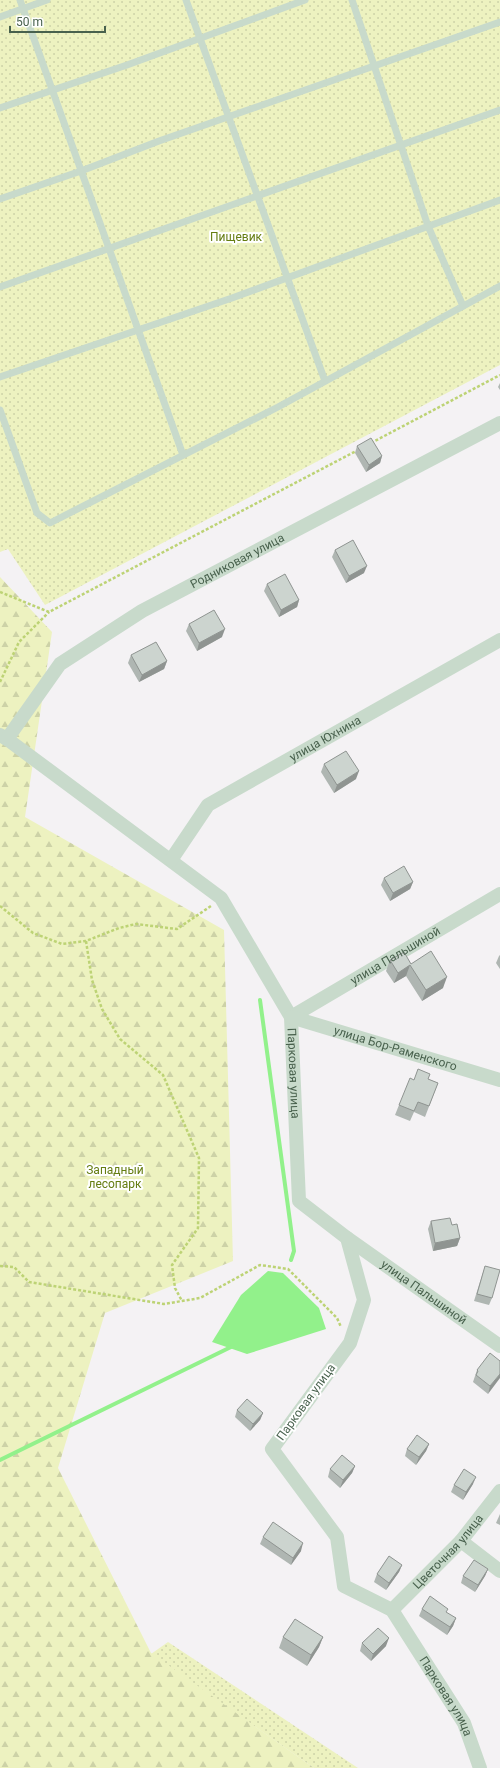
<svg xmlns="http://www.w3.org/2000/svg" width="500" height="1768" font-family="Roboto,sans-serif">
	<defs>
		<pattern id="grass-dots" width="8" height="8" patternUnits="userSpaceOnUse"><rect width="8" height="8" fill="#edf2c0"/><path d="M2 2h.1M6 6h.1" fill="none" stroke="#cdd2a7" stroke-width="1.8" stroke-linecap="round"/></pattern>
		<pattern id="forest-firs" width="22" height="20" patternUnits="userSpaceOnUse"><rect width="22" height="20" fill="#edf2c0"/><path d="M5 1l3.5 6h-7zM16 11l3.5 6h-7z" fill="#cdd2a7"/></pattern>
	</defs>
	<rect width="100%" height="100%" fill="#f4f2f4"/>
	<g fill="url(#grass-dots)">
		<path d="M0 0H500V365L45 605 8 549 0 552Z"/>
		<path d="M168 1642 358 1768H314L151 1654Z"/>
	</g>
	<path fill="url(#forest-firs)" d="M0 577 52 632 25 817 224 930 233 1261 105 1313 58 1468 151 1653 314 1768H0Z"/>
	<path fill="#92f18b" d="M268 1271 283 1273 319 1308 326 1329 247 1354 212 1342 241 1295Z"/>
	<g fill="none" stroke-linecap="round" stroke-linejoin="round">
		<g stroke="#92f18b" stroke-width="4">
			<path d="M260 1000 294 1251 291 1260"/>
			<path d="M0 1460 233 1346"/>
		</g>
		<g stroke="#bdd375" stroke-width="2.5" stroke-dasharray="3 2" stroke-linecap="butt">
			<path d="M371 443 500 375"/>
			<path d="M0 592 49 612 358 450"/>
			<path d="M0 682 19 642 49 612"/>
			<path d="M0 906 33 933 62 944 86 941 119 928 136 924 177 929 211 906"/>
			<path d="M86 941 92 980 102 1009 120 1039 163 1075 199 1158 198 1228 172 1265 175 1288 182 1301"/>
			<path d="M0 1266 14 1267 29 1282 164 1304 200 1298 260 1265 288 1269 337 1318 341 1327"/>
		</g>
		<g stroke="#c8dacb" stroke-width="7">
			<path d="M20 0 183 455"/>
			<path d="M186 0 325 381"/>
			<path d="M352 0 428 226 463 306"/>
			<path d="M0 17 47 0"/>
			<path d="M0 108 127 65 305 0"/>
			<path d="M0 199 81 171 159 141 500 22"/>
			<path d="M0 287 500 110"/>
			<path d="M0 377 232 298 500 200"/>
			<path d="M0 410 37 513 50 523 278 407 500 286"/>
		</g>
		<g stroke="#c8dacb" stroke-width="14">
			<path id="s1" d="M0 735 7 739 221 898 291 1017 299 1201 347 1238 364 1300 350 1343 272 1449 337 1537 344 1586 392 1610 464 1723 480 1768"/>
			<path id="s2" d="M7 739 60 664 142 611 500 423"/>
			<path id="s3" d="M171 860 208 805 500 640"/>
			<path id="s4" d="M291 1017 500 894"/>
			<path id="s5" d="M291 1017 500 1080"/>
			<path id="s6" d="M347 1238 500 1346"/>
			<path d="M461 1541 500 1571"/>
			<path id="s7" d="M392 1610 461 1541 500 1491"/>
		</g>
	</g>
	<g fill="#afb6b2">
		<path d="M500 383V390L498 387Z"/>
		<path d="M357 446 382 456 380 463 366 472 355 453Z"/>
		<path d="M335 550 364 573 346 583 332 557Z"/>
		<path d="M267 584 299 600 297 607 279 617 264 591Z"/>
		<path d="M189 624 222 637 197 651 186 631Z"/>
		<path d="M131 655 167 661 164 669 139 682 128 663Z"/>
		<path d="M324 764 356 779 334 793 321 772Z"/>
		<path d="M384 878 413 882 410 889 390 901 381 885Z"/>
		<path d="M500 955V969L496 963 499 956Z"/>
		<path d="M390 960 411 964 443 988 422 1001 406 976 394 983 386 971Z"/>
		<path d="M428 1079 438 1083 425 1117 414 1112 410 1121 395 1115 399 1105 414 1080Z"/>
		<path d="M431 1221 452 1225 460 1238 457 1246 433 1251 428 1229Z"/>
		<path d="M485 1266 492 1298 489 1305 474 1301Z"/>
		<path d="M500 1361 488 1394 473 1382 477 1370Z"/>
		<path d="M237 1410 263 1413 260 1420 250 1431 235 1417Z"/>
		<path d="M429 1444 426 1451 416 1465 405 1456 407 1449Z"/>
		<path d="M355 1466 352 1473 340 1488 328 1477 330 1469Z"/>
		<path d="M473 1484 463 1500 451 1492 454 1485Z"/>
		<path d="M500 1514V1525L496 1523Z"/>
		<path d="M263 1537 301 1551 291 1565 260 1544Z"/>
		<path d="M402 1565 399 1572 386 1590 374 1582 377 1574Z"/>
		<path d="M488 1569 485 1576 475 1592 461 1583 463 1576Z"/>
		<path d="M422 1609 447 1613 456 1618 453 1626 447 1635 419 1616Z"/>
		<path d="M283 1637H323L319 1647 307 1666 279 1648Z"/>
		<path d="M362 1643 386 1646 371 1661 360 1651Z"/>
	</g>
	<g fill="#8f9491">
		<path d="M382 456 380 463 366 472 369 465Z"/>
		<path d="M367 566 364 573 346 583 349 576Z"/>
		<path d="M299 600 297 607 279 617 281 610Z"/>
		<path d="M225 629 222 637 197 651 199 643Z"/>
		<path d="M167 661 164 669 139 682 142 675Z"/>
		<path d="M359 771 356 779 334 793 337 785Z"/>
		<path d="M413 882 410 889 390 901 393 893Z"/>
		<path d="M410 965 406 976 394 983 398 973Z"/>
		<path d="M447 977 443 988 422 1001 426 990Z"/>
		<path d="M460 1238 457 1246 433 1251 435 1243Z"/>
		<path d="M500 1374V1378L488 1394 490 1386Z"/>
		<path d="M263 1413 260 1420 250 1431 253 1424Z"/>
		<path d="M429 1444 426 1451 416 1465 419 1457Z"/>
		<path d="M355 1466 352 1473 340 1488 343 1480Z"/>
		<path d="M476 1477 473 1484 463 1500 466 1492Z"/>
		<path d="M303 1543 301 1551 291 1565 293 1558Z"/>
		<path d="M402 1565 399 1572 386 1590 389 1583Z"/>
		<path d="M488 1569 485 1576 475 1592 478 1585Z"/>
		<path d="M456 1618 453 1626 447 1635 450 1627Z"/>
		<path d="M323 1637 319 1647 307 1666 311 1655Z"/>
		<path d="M389 1638 386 1646 371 1661 373 1654Z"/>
	</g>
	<g fill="#ccd4cf" stroke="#8f9491">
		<path d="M371 438 382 456 369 465 357 446Z"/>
		<path d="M353 540 367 566 349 576 335 550Z"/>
		<path d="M285 574 299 600 281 610 267 584Z"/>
		<path d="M214 610 225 629 199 643 189 624Z"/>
		<path d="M156 642 167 661 142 675 131 655Z"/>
		<path d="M346 751 359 771 337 785 324 764Z"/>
		<path d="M404 866 413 882 393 893 384 878Z"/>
		<path d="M431 951 447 977 426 990 410 965 398 973 390 960 404 952 411 964Z"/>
		<path d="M418 1069 430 1074 428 1079 438 1083 429 1106 418 1102 414 1111 399 1105 410 1078 414 1080Z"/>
		<path d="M450 1218 452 1225 457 1224 460 1238 435 1243 431 1221Z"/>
		<path d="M485 1266 500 1270 492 1298 477 1294Z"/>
		<path d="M490 1353 500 1361V1374L490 1386 476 1375 478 1371 477 1370Z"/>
		<path d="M247 1399 263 1413 253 1424 237 1410Z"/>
		<path d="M417 1435 429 1444 419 1457 407 1449Z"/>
		<path d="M342 1455 355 1466 343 1480 330 1469Z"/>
		<path d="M464 1469 476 1477 466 1492 454 1485Z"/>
		<path d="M273 1522 303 1543 293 1558 263 1537Z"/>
		<path d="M389 1556 402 1565 389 1583 377 1574Z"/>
		<path d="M474 1560 488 1569 478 1585 463 1576Z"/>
		<path d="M430 1596 448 1609 446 1612 456 1618 450 1627 422 1609Z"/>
		<path d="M295 1619 323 1637 311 1655 283 1637Z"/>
		<path d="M378 1628 389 1638 373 1654 362 1643Z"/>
	</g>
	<g text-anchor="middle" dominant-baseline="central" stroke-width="4" stroke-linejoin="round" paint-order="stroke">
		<g font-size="12" fill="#657d12" stroke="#fff">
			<text x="236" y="237">Пищевик</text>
			<text x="115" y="1170">Западный<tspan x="115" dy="14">лесопарк</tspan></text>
		</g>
		<g font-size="12" fill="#48614d" stroke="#fff">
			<text stroke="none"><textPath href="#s2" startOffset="297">Родниковая улица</textPath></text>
			<text stroke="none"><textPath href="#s3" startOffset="201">улица Юхнина</textPath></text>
			<text stroke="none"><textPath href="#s4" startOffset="121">улица Пальшиной</textPath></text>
			<text stroke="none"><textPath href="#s5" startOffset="109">улица Бор-Раменского</textPath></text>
			<text stroke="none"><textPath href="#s1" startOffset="469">Парковая улица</textPath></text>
			<text stroke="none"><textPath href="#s6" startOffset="94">улица Пальшиной</textPath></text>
			<text transform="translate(306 1402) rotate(-54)">Парковая улица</text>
			<text stroke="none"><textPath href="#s7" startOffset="81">Цветочная улица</textPath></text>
			<text stroke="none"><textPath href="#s1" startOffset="1213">Парковая улица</textPath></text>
		</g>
	</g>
	<path d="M10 26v6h95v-6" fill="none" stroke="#48614d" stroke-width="2"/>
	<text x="16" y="26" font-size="12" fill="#48614d" stroke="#ffffff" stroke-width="3" paint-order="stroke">50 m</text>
</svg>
